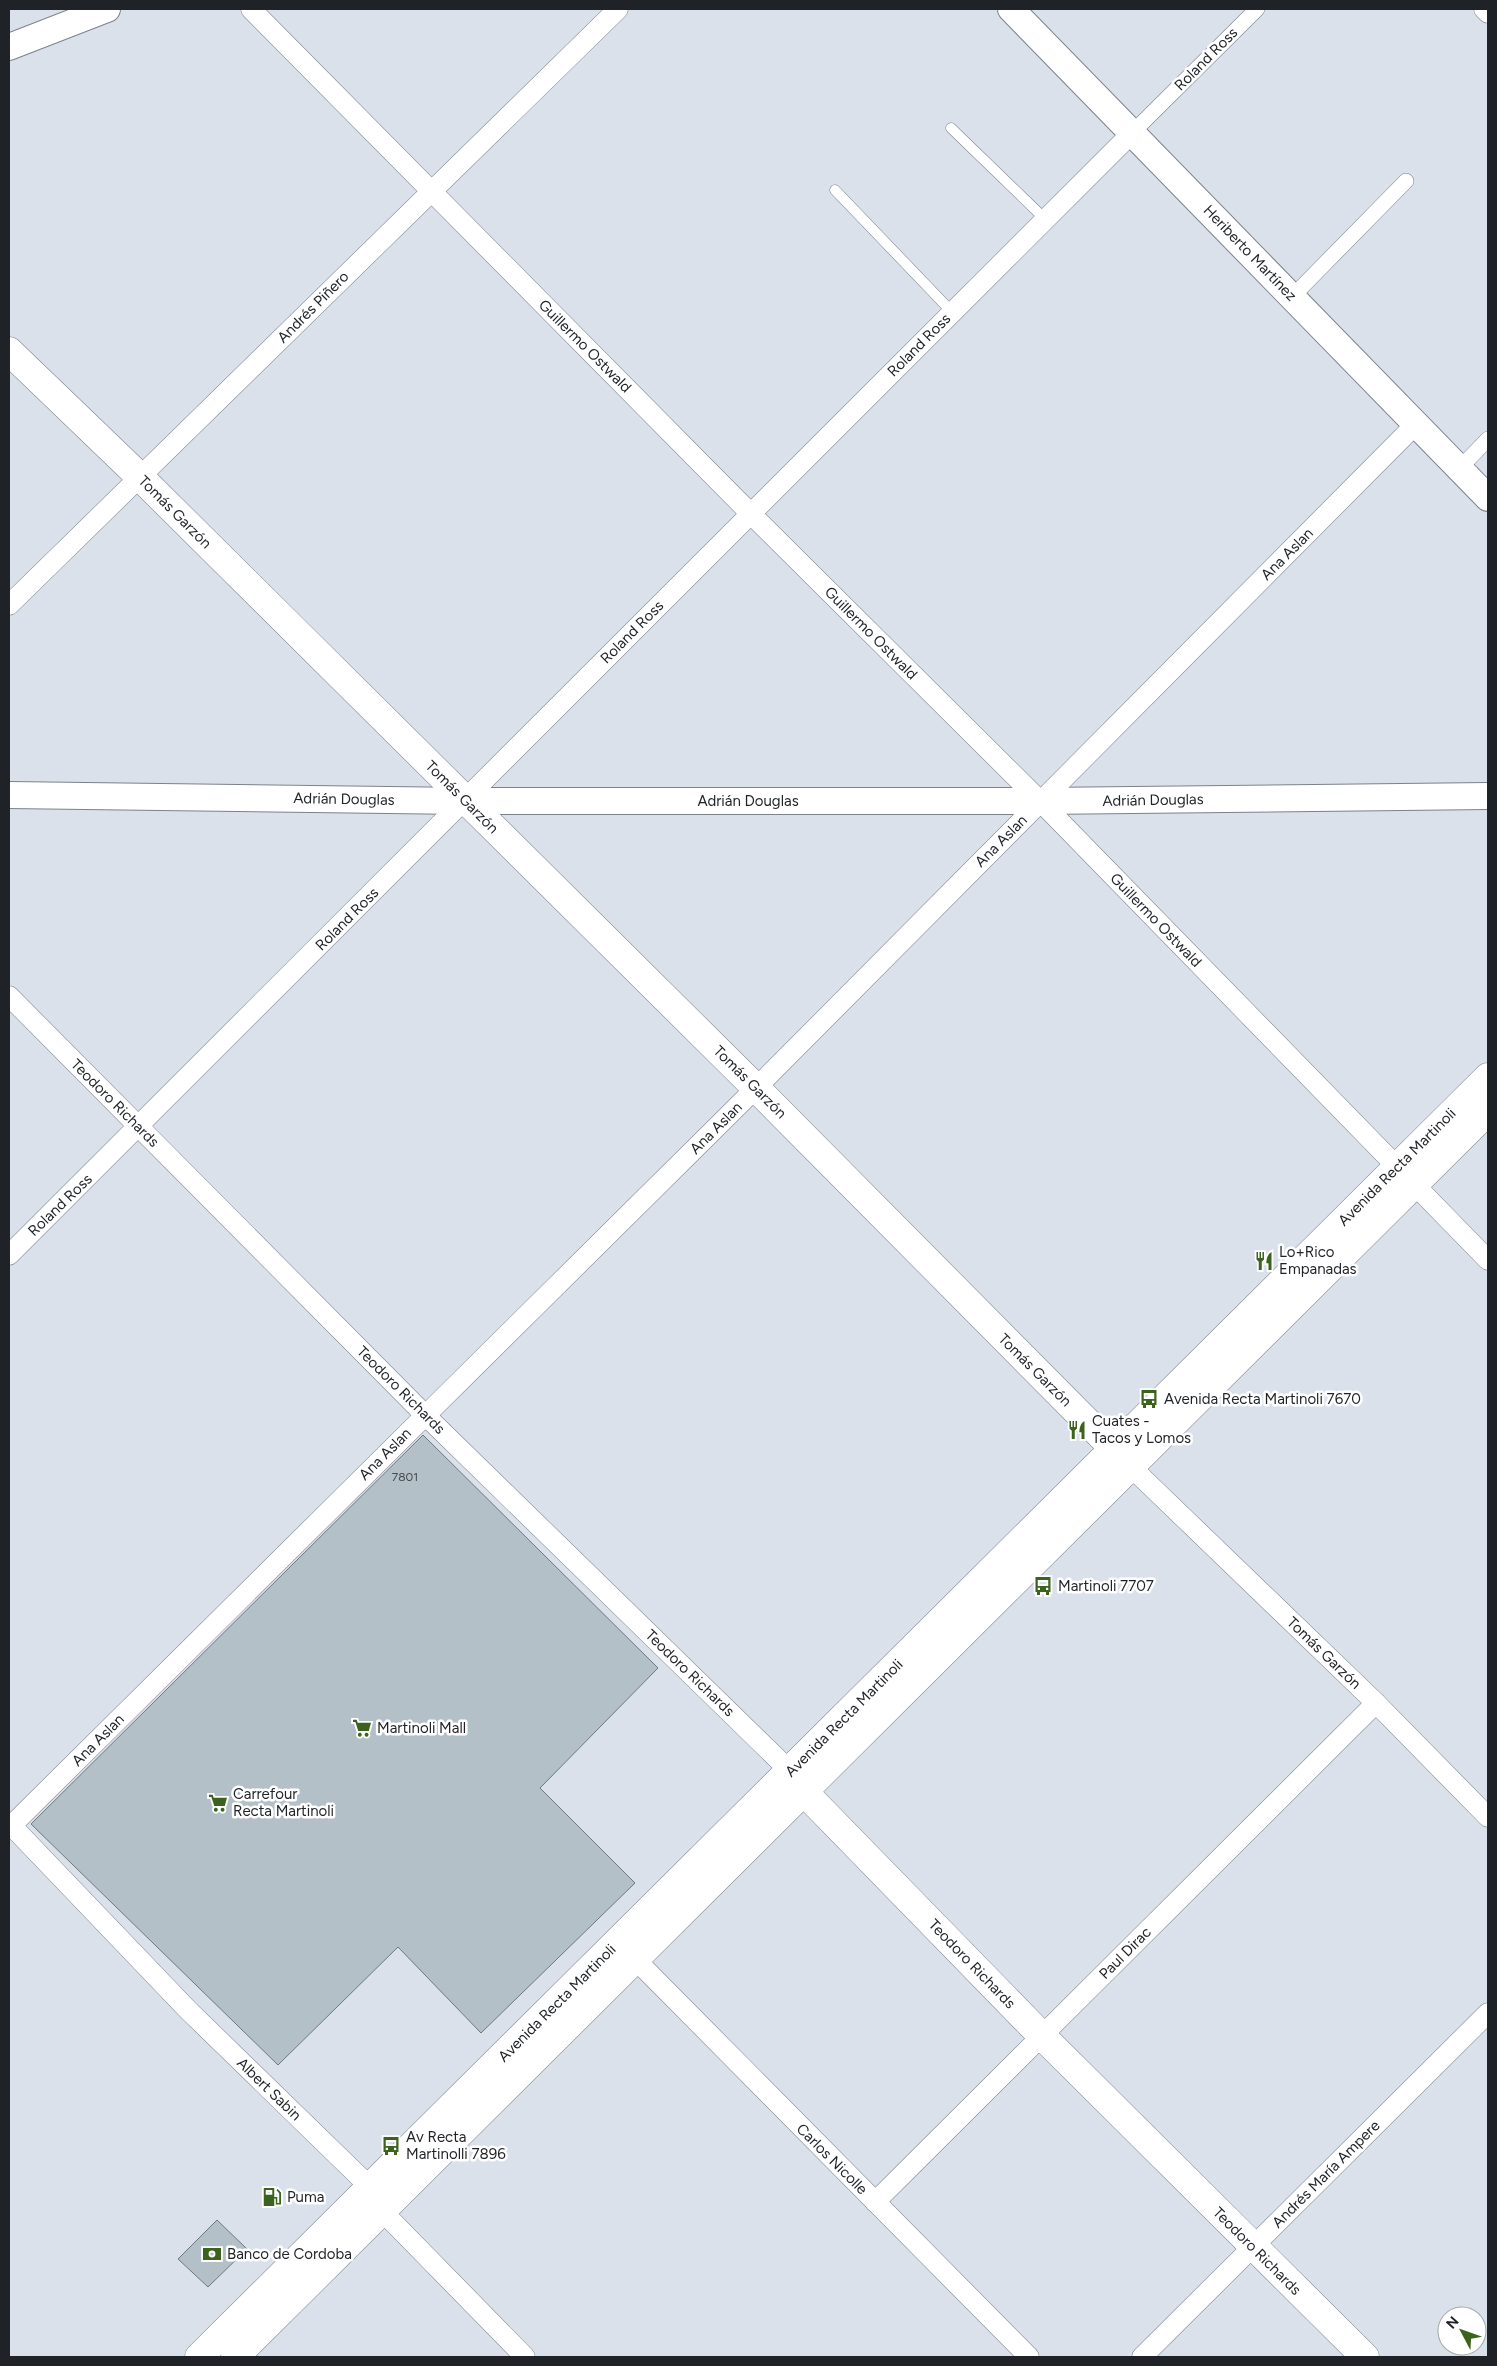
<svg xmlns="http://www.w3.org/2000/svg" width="1497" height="2366" font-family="Figtree,sans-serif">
	<rect width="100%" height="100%" fill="#dae1eb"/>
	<g fill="#b4c0c7" stroke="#6d787e">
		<path d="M423 1435 658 1668 540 1788 635 1883 481 2033 398 1947 278 2065 31 1824Z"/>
		<path d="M217 2220 247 2249 208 2287 178 2259Z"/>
	</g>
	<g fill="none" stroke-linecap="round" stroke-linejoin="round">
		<g stroke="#7c828c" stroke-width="11">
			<g id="service">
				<path d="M951 128 1045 219"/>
				<path d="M835 190 952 312"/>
			</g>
		</g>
		<g stroke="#7c828c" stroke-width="16">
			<g id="pedestrian">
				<path d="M1133 132 1257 9"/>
				<path d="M1292 297 1406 181"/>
				<path d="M1459 469 1488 439"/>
			</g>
		</g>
		<g stroke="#7c828c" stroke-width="21">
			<g id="minor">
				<path d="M251 9 750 513 1040 801 1488 1260"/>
				<path d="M1484 9 1488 13"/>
				<path d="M9 605 618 9"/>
				<path d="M9 996 425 1415 791 1772 797 1782"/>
				<path d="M9 1255 1133 132"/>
				<path d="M1131 1467 1376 1703 1488 1817"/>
				<path d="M9 1823 188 2010 371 2188 381 2210 525 2357"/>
				<path d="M11 1826 756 1088 1415 425"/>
				<path d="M636 1960 1029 2357"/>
				<path d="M875 2202 1376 1703"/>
				<path d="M1142 2357 1488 2013"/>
			</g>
		</g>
		<g stroke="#7c828c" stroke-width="28">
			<g id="tertiary">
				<path d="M1011 9 1488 498"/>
				<path d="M9 47 107 9"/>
				<path d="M9 795 465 801H1040L1488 796"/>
			</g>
		</g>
		<g stroke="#7c828c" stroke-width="29">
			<g id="secondary">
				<path d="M9 351 140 477 756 1088 1130 1465"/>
				<path d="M804 1792 1042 2036 1365 2357"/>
			</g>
		</g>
		<g stroke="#7c828c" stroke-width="29">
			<g id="primary">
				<path d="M199 2357 1488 1077"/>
				<path d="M235 2357 1488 1111"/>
			</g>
		</g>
		<use href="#service" stroke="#fff" stroke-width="10"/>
		<use href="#pedestrian" stroke="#fff" stroke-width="15"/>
		<use href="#minor" stroke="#fff" stroke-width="20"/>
		<use href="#tertiary" stroke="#fff" stroke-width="26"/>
		<use href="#secondary" stroke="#fff" stroke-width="28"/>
		<use href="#primary" stroke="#fff" stroke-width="28"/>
	</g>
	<defs>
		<g id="restaurant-bare" transform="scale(1.5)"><path d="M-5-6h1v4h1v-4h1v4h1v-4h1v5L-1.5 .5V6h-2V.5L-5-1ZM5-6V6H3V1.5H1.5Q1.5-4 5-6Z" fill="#3b631e" stroke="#fff" stroke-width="2.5" paint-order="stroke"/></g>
		<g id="bus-bare" transform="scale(1.5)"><path d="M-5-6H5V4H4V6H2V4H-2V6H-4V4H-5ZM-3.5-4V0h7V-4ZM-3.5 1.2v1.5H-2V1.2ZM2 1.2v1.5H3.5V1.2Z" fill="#3b631e" stroke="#fff" stroke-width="2.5" paint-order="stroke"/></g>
		<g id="supermarket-bare" transform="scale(1.5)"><path d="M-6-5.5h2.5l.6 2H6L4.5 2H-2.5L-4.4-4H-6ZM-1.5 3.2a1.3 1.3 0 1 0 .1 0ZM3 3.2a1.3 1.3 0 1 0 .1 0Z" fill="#3b631e" stroke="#fff" stroke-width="2.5" paint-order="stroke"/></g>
		<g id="fuel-bare" transform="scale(1.5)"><path d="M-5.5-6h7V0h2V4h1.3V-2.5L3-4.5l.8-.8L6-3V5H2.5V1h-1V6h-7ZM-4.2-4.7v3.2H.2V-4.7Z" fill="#3b631e" stroke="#fff" stroke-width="2.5" paint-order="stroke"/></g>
		<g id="bank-bare" transform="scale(1.5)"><path d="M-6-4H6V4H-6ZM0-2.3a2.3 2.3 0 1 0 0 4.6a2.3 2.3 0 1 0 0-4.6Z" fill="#3b631e" stroke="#fff" stroke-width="2.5" paint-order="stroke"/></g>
	</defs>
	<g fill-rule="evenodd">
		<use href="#restaurant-bare" x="1264" y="1261"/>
		<use href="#bus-bare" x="1149" y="1399"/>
		<use href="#restaurant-bare" x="1077" y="1430"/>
		<use href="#bus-bare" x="1043" y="1586"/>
		<use href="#supermarket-bare" x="362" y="1728"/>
		<use href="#supermarket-bare" x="218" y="1803"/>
		<use href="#bus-bare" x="391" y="2146"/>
		<use href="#fuel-bare" x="272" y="2197"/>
		<use href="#bank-bare" x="212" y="2254"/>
	</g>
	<g text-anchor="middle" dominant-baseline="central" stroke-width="5" stroke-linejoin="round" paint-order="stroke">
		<g font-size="12" fill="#444a4e">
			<text x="405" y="1477">7801</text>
		</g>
		<g font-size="15" fill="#1f2226" stroke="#fff">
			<text transform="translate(1206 59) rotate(-45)">Roland Ross</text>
			<text transform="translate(1250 253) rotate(46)">Heriberto Martínez</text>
			<text transform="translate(313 307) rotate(-45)">Andrés Piñero</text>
			<text transform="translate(919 345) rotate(-45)">Roland Ross</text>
			<text transform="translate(585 346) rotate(45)">Guillermo Ostwald</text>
			<text transform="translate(175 512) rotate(45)">Tomás Garzón</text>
			<text transform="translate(1287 554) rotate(-45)">Ana Aslan</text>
			<text transform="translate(632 632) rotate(-45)">Roland Ross</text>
			<text transform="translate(871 633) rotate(45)">Guillermo Ostwald</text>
			<text transform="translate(462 797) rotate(45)">Tomás Garzón</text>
			<text transform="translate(344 799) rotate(1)">Adrián Douglas</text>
			<text transform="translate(1153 800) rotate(-1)">Adrián Douglas</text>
			<text x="748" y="801">Adrián Douglas</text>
			<text transform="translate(1001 841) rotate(-45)">Ana Aslan</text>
			<text transform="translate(347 919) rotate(-45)">Roland Ross</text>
			<text transform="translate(1156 920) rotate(46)">Guillermo Ostwald</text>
			<text transform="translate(750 1082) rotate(45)">Tomás Garzón</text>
			<text transform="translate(115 1103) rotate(45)">Teodoro Richards</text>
			<text transform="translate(716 1128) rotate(-45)">Ana Aslan</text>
			<text transform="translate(1397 1167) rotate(-45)">Avenida Recta Martinoli</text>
			<text transform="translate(60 1205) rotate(-44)">Roland Ross</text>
			<text transform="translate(1035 1370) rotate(45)">Tomás Garzón</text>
			<text transform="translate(401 1390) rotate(45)">Teodoro Richards</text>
			<text transform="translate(385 1454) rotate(-45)">Ana Aslan</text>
			<text transform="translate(1324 1653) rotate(44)">Tomás Garzón</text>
			<text transform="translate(690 1673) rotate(44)">Teodoro Richards</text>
			<text transform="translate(844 1718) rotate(-45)">Avenida Recta Martinoli</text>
			<text transform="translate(98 1740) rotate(-45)">Ana Aslan</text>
			<text transform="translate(1125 1953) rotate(-45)">Paul Dirac</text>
			<text transform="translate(972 1964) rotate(46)">Teodoro Richards</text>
			<text transform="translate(557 2003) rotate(-45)">Avenida Recta Martinoli</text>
			<text transform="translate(269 2089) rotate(44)">Albert Sabin</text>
			<text transform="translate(832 2159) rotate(45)">Carlos Nicolle</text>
			<text transform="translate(1326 2174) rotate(-45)">Andrés María Ampere</text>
			<text transform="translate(1257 2251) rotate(45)">Teodoro Richards</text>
		</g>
		<g font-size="15" fill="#1f2226" stroke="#fff" text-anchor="start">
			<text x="1279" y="1252">Lo+Rico<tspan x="1279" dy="17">Empanadas</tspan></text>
			<text x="1164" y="1399">Avenida Recta Martinoli 7670</text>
			<text x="1092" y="1421">Cuates -<tspan x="1092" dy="17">Tacos y Lomos</tspan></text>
			<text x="1058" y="1586">Martinoli 7707</text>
			<text x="377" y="1728">Martinoli Mall</text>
			<text x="233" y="1794">Carrefour<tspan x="233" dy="17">Recta Martinoli</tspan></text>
			<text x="406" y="2137">Av Recta<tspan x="406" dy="17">Martinolli 7896</tspan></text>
			<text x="287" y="2197">Puma</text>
			<text x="227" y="2254">Banco de Cordoba</text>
		</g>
	</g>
	<rect width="1497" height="2366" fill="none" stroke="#1f2226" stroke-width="20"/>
	<g transform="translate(1462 2331) rotate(311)"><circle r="24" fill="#ffffff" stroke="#a5a7a8"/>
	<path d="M0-4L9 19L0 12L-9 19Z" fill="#3b631e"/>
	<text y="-8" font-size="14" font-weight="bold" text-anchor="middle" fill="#1f2226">N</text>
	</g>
</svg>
